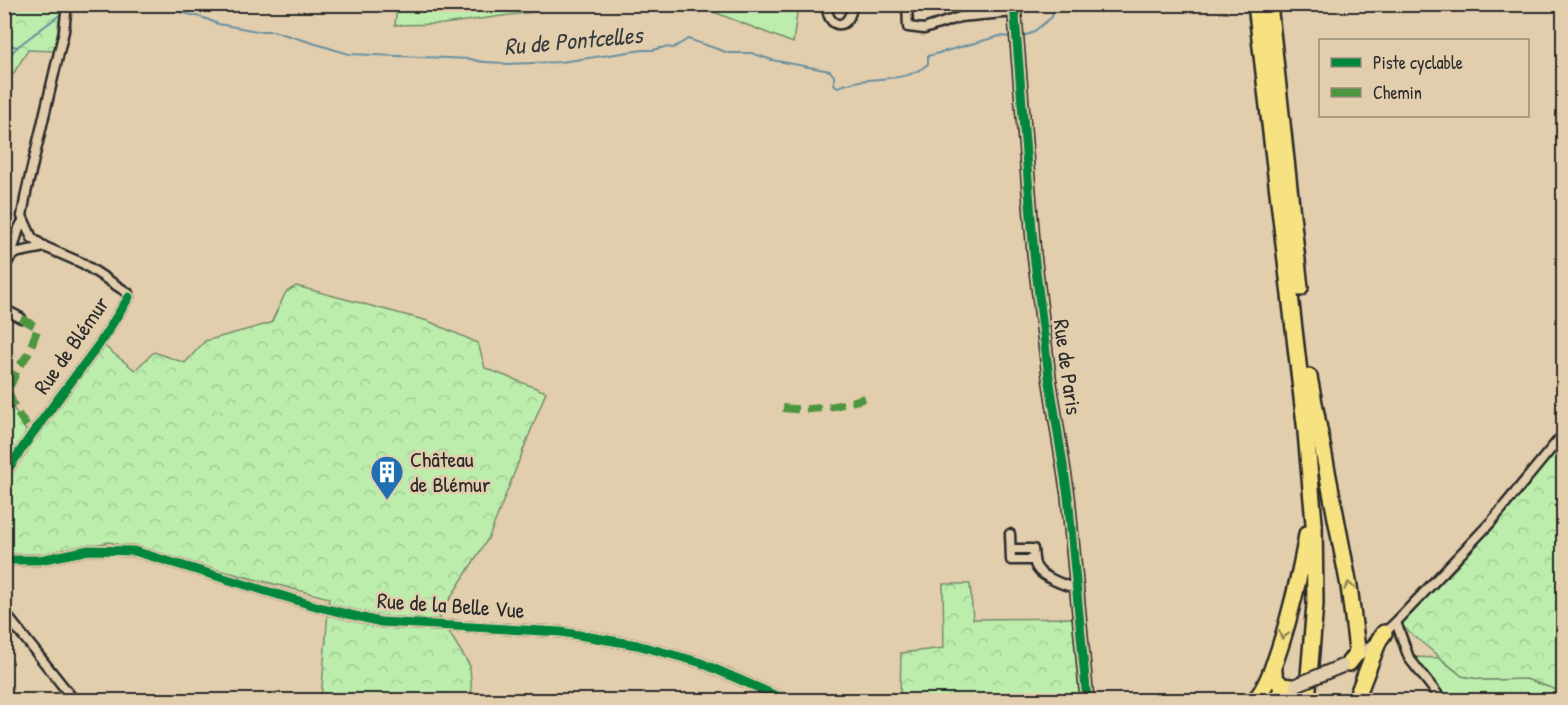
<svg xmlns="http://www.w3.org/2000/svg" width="1568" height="705" font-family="'Patrick Hand',sans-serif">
	<defs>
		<pattern id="forest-crowns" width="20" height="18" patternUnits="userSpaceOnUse" patternTransform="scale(1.5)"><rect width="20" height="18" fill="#bcedac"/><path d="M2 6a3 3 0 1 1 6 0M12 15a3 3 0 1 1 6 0" fill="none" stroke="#a2cb94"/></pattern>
	</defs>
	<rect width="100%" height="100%" fill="#e2cdac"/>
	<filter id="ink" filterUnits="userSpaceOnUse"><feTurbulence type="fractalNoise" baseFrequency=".0167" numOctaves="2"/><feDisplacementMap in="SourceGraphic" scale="12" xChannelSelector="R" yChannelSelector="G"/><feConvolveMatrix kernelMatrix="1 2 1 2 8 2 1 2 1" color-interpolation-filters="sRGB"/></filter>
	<g filter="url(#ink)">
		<g fill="#bcedac" stroke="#748c6c" stroke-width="1.5">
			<path d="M397 5V4L585 5 443 24 395 25Z"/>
			<path d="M696 5H798L793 43Z"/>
			<path d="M1413 657 1439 658 1462 676 1485 680 1526 679 1563 692V700H1451L1437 689Z"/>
		</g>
		<g fill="url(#forest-crowns)" stroke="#748c6c" stroke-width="1.5">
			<path d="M5 4 61 5 55 51 28 50 5 87Z"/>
			<path d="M296 286 428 321 478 343 485 368 546 392 489 537 439 616 470 666 472 700H321L329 598 109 542 45 555H5L4 403H11L27 433 34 438 104 346 135 370 154 352 185 363 205 341 271 323 286 292Z"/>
			<path d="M1563 436V692L1526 679 1485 680 1462 676 1400 624 1458 566Z"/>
			<path d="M943 584H970L973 619 1075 618 1081 700H900L901 653 944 648Z"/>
		</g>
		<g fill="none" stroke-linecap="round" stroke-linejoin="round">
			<g stroke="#6890a2" stroke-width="2">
				<path d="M149 4 204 18 218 24 257 31H273L349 54 471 59C482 64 493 61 505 64L561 62 643 50H653L665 47 673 48 688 39 729 53H751L772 60 830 71 834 76V84L837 87C845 85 853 82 860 81 885 77 908 81 928 64V56L1000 36 1012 37"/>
				<path d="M72 6 74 4"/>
				<path d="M1023 36 1032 33 1052 17 1054 4"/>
				<path d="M4 43 17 47 61 14"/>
				<path d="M4 58 13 52 17 47"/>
			</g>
			<g stroke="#2b2b2b" stroke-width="13">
				<g id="street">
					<path d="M827 4C826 30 851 32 852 4"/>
					<path d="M907 4 908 27 924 29 960 17 1015 12"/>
					<path d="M11 256 19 252 45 247"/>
					<path d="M4 268 11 256 19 228 23 221"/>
					<path d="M4 309 21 318"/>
					<path d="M4 475 32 434 100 343 129 297 128 293 82 263 45 247 32 238 22 216 26 193 64 31 67 4"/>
					<path d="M1010 534 1011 560H1034"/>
					<path d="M1011 549H1033C1034 555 1033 563 1037 568 1042 577 1066 586 1076 588"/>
					<path d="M4 560H40L89 550 134 551 319 607 380 622 561 632 637 645 699 662 786 700"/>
					<path d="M4 612 74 700"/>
					<path d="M1396 622 1409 658 1442 700"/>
					<path d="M1357 658 1396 622 1491 522 1564 433"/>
				</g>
			</g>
			<g stroke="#2b2b2b" stroke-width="16">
				<path id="secondary" d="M1014 4 1034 254 1049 377 1068 496 1087 700"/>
			</g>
			<g stroke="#2b2b2b" stroke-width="20">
				<g id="highway">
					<path d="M1256 4 1306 432 1314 523 1315 604 1307 700"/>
					<path d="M1269 4 1300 288"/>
					<path d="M1309 377 1349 586 1357 649 1356 654 1349 663"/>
					<path d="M1274 664C1273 675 1275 679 1282 686L1291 687"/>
					<path d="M1358 694 1379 640 1384 633"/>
					<path d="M1254 700C1276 685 1303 564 1307 534"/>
					<path d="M1277 700 1279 695 1283 690"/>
				</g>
			</g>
			<use href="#street" stroke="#e2cdac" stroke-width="8"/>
			<use href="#secondary" stroke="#e2cdac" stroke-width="12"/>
			<use href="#highway" stroke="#f7e281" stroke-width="15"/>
			<g stroke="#2b2b2b" stroke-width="16" stroke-linecap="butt">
				<path id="secondary-bridge" d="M1296 685 1342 666"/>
			</g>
			<use href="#secondary-bridge" stroke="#e2cdac" stroke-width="12"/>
			<g stroke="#4d9640" stroke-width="8" stroke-dasharray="15 8" stroke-linecap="butt">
				<path d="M21 318 38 328 28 354 17 370 8 391 16 411 32 434"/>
				<path d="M783 408C812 412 838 406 865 398"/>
			</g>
			<g stroke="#e2cdac" stroke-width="13">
				<g id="cycleway">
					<path d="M1014 4 1034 254 1049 377 1068 496 1087 700"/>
					<path d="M4 475 32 434 100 343 129 297"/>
					<path d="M4 560H40L89 550 134 551 319 607 380 622 561 632 637 645 699 662 786 700"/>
				</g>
			</g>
			<use href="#cycleway" stroke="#00873e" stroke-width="9"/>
		</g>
		<defs><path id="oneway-chevron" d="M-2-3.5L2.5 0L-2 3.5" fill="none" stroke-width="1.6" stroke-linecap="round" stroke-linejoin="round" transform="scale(1.5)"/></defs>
		<g stroke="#918656">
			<use href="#oneway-chevron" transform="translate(1349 586) rotate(-99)"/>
			<use href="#oneway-chevron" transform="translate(1283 635) rotate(106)"/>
		</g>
	</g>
	<defs>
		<g id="building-pin" transform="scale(1.725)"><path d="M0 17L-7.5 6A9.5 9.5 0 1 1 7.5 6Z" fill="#1f6fb2" stroke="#e2cdac"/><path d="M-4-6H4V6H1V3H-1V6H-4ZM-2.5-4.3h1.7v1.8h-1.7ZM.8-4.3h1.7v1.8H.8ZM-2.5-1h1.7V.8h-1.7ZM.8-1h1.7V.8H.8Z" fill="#fff"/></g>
	</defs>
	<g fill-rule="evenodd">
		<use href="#building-pin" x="387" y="472"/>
	</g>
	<g text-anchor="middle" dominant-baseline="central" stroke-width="5" stroke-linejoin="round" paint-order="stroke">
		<g font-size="22" fill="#2b2b2b" stroke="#e2cdac">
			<text transform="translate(71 345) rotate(-55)">Rue de Blémur</text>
			<text transform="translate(1068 367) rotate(82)">Rue de Paris</text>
			<text transform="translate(451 605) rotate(4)">Rue de la Belle Vue</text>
		</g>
		<g font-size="22" fill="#2b2b2b" stroke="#e2cdac" text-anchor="start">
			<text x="410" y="459">Château<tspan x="410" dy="25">de Blémur</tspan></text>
		</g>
		<g font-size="24" font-style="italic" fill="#353c3f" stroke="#e2cdac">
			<text transform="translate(573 40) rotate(-5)">Ru de Pontcelles</text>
		</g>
	</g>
	<rect width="1568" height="705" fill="none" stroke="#e2cdac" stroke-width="24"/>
	<rect x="12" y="12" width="1544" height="681" fill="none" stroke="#2b2b2b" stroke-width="2" filter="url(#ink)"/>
	<rect x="1319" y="39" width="210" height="78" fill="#e2cdac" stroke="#998c78" stroke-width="1.5"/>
	<rect x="1331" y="58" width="30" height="9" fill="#00873e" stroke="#998c78" stroke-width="1.5"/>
	<text x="1373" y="69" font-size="18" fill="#2b2b2b">Piste cyclable</text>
	<rect x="1331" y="88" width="30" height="9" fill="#4d9640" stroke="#998c78" stroke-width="1.5"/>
	<text x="1373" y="99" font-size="18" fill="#2b2b2b">Chemin</text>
</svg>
